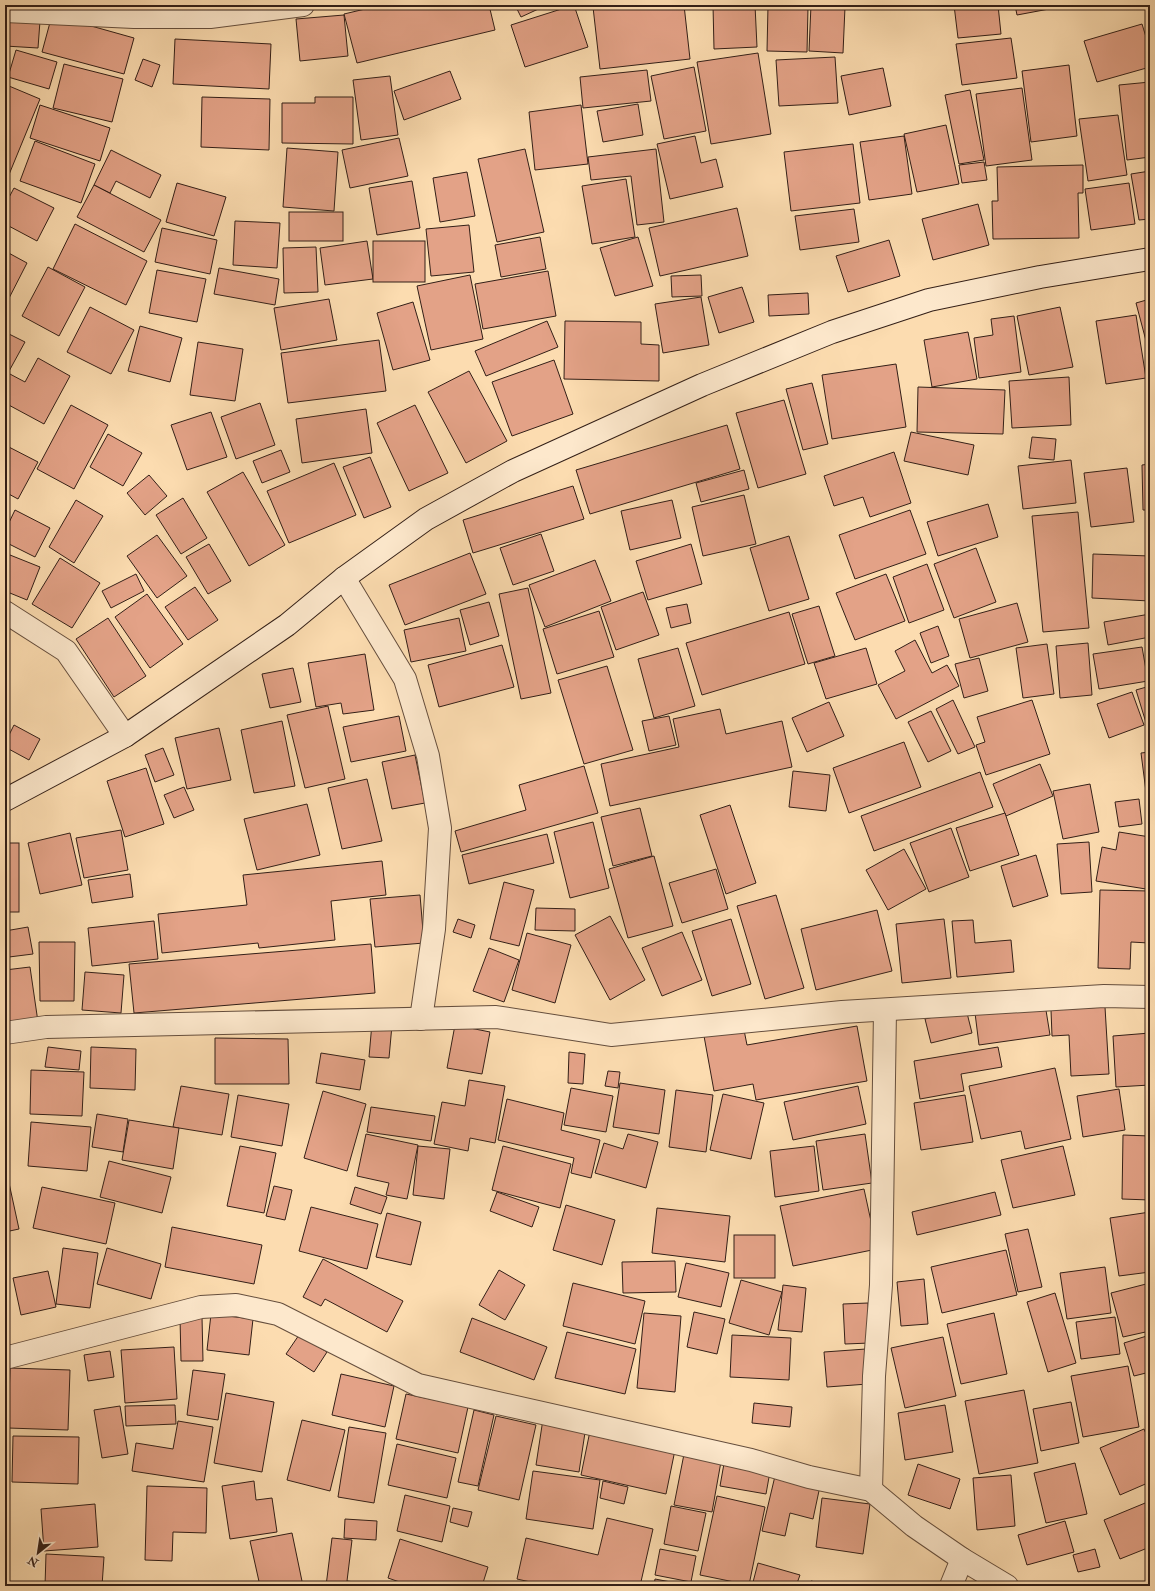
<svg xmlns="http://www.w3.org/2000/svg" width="1155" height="1591" font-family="'IM FELL Double Pica',serif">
	<rect width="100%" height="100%" fill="#fcdcb0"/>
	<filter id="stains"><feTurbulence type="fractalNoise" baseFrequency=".005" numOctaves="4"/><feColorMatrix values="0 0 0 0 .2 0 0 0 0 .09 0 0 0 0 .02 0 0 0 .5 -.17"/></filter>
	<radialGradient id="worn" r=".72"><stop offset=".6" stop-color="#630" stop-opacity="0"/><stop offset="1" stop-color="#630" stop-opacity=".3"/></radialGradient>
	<g fill="#e3a287" stroke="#331f17">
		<path d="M382 5H489L495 30 357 63 344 14Z"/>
		<path d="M515 5H547L521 17Z"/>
		<path d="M574 5 588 47 525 67 511 25Z"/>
		<path d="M615 5H684L690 59 600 69 593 7Z"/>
		<path d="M713 5H755L757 47 714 49Z"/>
		<path d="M811 5 845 7 843 53 809 51Z"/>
		<path d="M954 5H998L1001 34 958 38Z"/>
		<path d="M1015 5H1048L1049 9 1017 15Z"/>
		<path d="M768 6 808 7 807 52 767 51Z"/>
		<path d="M52 15 134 38 124 74 42 52Z"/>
		<path d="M344 15 348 56 300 61 296 19Z"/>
		<path d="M5 18 40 21 38 48 5 46Z"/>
		<path d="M1142 24 1150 50V67L1097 82 1084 41Z"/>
		<path d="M1011 38 1017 78 962 85 956 44Z"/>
		<path d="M175 39 271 44 269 89 173 84Z"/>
		<path d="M16 50 57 62 49 89 8 77Z"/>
		<path d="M758 53 771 134 711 144 697 62Z"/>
		<path d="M835 57 838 103 779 106 776 60Z"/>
		<path d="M143 59 160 65 152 87 135 80Z"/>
		<path d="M64 64 123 79 112 122 53 108Z"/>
		<path d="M1069 65 1077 136 1031 142 1022 71Z"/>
		<path d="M694 67 706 131 664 139 651 76Z"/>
		<path d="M883 68 891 106 849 115 841 76Z"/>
		<path d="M647 70 651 101 583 108 580 77Z"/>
		<path d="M450 71 461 99 404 120 394 91Z"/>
		<path d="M390 76 398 135 361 140 353 80Z"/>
		<path d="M1150 82V157L1127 160 1119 85Z"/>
		<path d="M9 86 40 99 8 177 5 176V96Z"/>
		<path d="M1022 88 1032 160 986 166 976 94Z"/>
		<path d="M970 90 984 160 959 164 945 95Z"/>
		<path d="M202 97 270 99 269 150 201 147Z"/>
		<path d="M315 97H353V144L282 143V103H315Z"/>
		<path d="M638 104 643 135 603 142 597 111Z"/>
		<path d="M40 105 110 128 100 161 30 138Z"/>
		<path d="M581 105 588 164 535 170 529 112Z"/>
		<path d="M1118 115 1127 175 1088 181 1079 119Z"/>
		<path d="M946 125 959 184 917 192 904 134Z"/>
		<path d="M695 136 701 163 716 159 723 187 670 199 657 144Z"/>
		<path d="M904 136 912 194 869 200 860 142Z"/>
		<path d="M399 138 408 176 350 188 342 150Z"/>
		<path d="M35 141 95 164 81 203 20 181Z"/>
		<path d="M853 144 860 203 791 211 784 152Z"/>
		<path d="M287 148 338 152 334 211 283 207Z"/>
		<path d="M525 149 544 232 497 242 478 159Z"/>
		<path d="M656 149 664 222 637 225 631 176 591 180 588 157Z"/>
		<path d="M111 150 161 175 150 198 116 181 110 193 94 185Z"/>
		<path d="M984 162 987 180 962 183 959 165Z"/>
		<path d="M1083 165V193H1078L1079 238 993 239 992 201H998L997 167Z"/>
		<path d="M1150 171V219L1139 220 1131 174Z"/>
		<path d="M467 172 475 216 440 222 433 178Z"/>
		<path d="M626 179 635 237 592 244 582 186Z"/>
		<path d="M412 181 420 228 377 235 369 188Z"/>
		<path d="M177 183 226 197 214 236 166 222Z"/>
		<path d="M1129 183 1135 224 1091 230 1085 189Z"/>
		<path d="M94 185 161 220 144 252 77 217Z"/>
		<path d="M14 188 54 208 37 241 5 224V205Z"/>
		<path d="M978 204 989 245 933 260 922 219Z"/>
		<path d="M737 208 748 256 660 276 649 228Z"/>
		<path d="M854 209 859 242 800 250 795 216Z"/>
		<rect x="289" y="212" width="54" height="29"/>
		<path d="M235 221 280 223 277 268 233 265Z"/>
		<path d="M75 224 147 261 126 305 53 269Z"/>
		<path d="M469 225 474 272 431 276 426 229Z"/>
		<path d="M162 228 217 240 210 274 155 262Z"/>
		<path d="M540 237 546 269 501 277 495 245Z"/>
		<path d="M638 237 653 286 615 296 600 248Z"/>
		<path d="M889 240 900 276 848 292 836 256Z"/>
		<path d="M367 241 373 279 325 285 320 248Z"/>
		<rect x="373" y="241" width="52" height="41"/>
		<path d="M316 247 318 292 284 293 283 248Z"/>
		<path d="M5 251 27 263 5 306Z"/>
		<path d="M48 267 85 287 59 336 22 316Z"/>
		<path d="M219 268 279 279 275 305 214 294Z"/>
		<path d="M157 270 206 279 197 322 149 313Z"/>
		<path d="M548 271 556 316 483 329 475 284Z"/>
		<path d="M470 275 483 339 431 350 417 286Z"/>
		<path d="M701 275 702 296 672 297 671 276Z"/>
		<path d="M742 287 754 322 719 333 708 297Z"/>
		<path d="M808 293 809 314 769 316 768 295Z"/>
		<path d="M701 297 709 345 663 353 655 304Z"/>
		<path d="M329 299 337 340 281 350 274 308Z"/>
		<path d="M1150 299V356L1136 303Z"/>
		<path d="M413 302 430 360 393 370 377 313Z"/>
		<path d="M90 307 134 330 111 374 67 352Z"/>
		<path d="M1060 307 1073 367 1029 375 1017 316Z"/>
		<path d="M1136 315 1146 378 1106 384 1096 321Z"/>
		<path d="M1014 316 1021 372 979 378 974 338 993 335 991 319Z"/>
		<path d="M547 321 558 347 486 376 475 351Z"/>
		<path d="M565 321 641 322V344L659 345V381L564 379Z"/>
		<path d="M140 326 182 338 170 382 128 371Z"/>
		<path d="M5 332 25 342 8 373 25 382 38 358 70 376 44 424 5 403Z"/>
		<path d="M968 332 977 379 932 387 924 340Z"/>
		<path d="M379 340 386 391 288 403 281 353Z"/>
		<path d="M198 342 243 349 235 401 190 395Z"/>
		<path d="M554 360 573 414 512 436 492 382Z"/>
		<path d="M896 364 906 427 832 439 822 375Z"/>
		<path d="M469 371 507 441 466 463 428 392Z"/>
		<path d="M1069 377 1071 425 1012 428 1009 381Z"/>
		<path d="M812 383 828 444 803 450 786 389Z"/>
		<path d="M918 387 1005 390 1003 434 917 432Z"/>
		<path d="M784 400 806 474 758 488 736 413Z"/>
		<path d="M260 403 275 445 236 459 221 417Z"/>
		<path d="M71 405 108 425 74 489 37 469Z"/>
		<path d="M415 405 448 473 409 491 377 423Z"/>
		<path d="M366 409 372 453 302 463 296 419Z"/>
		<path d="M211 412 227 457 187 470 171 425Z"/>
		<path d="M727 425 740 469 590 514 576 470Z"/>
		<path d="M911 432 974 445 968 475 904 461Z"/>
		<path d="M108 434 142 453 123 486 90 467Z"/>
		<path d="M1032 437 1056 439 1054 460 1029 458Z"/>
		<path d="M5 445 38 462 18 499 5 492Z"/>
		<path d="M281 450 290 472 262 483 253 461Z"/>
		<path d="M894 452 911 503 870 517 863 497 834 506 824 476Z"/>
		<path d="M370 457 391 507 364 518 343 467Z"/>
		<path d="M1071 460 1076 503 1023 509 1018 466Z"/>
		<path d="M334 463 356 515 289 543 267 491Z"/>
		<path d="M1150 464V510H1143L1142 465Z"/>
		<path d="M1127 468 1134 522 1091 527 1084 473Z"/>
		<path d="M744 470 749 489 701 502 696 483Z"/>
		<path d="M243 472 285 545 249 566 207 492Z"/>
		<path d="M149 475 167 496 145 515 127 493Z"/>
		<path d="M573 486 584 519 473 553 463 520Z"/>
		<path d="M744 495 756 544 703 556 692 507Z"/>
		<path d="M183 498 207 538 181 554 156 515Z"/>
		<path d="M76 500 103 516 74 563 49 547Z"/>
		<path d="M672 500 681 538 630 550 621 511Z"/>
		<path d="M988 504 998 537 938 556 927 522Z"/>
		<path d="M15 510 50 528 35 557 5 542V531Z"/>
		<path d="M910 510 926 554 855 579 839 535Z"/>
		<path d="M1078 512 1089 628 1043 632 1032 516Z"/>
		<path d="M541 534 554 571 513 585 500 548Z"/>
		<path d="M157 535 187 576 157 598 127 556Z"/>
		<path d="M789 536 809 599 769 611 750 548Z"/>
		<path d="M209 544 231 581 208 594 186 557Z"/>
		<path d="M691 544 702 584 648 600 636 561Z"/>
		<path d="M976 548 996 602 954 618 934 564Z"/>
		<path d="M5 553 40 567 27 600 5 591Z"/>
		<path d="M470 553 486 594 405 625 389 585Z"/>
		<path d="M1093 554 1150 556V601L1092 598Z"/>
		<path d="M60 558 100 583 72 628 32 604Z"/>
		<path d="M595 560 611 601 545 627 529 585Z"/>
		<path d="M927 564 944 610 909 623 893 577Z"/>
		<path d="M136 574 144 591 111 608 102 591Z"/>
		<path d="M886 574 905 621 855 640 836 593Z"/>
		<path d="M195 587 218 620 188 640 165 607Z"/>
		<path d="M528 588 551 693 521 699 499 594Z"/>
		<path d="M643 592 659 635 616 650 601 607Z"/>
		<path d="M147 594 183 644 150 668 115 617Z"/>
		<path d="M489 602 499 636 470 645 460 610Z"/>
		<path d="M1017 603 1028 642 970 658 959 619Z"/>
		<path d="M687 604 691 623 671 628 666 608Z"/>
		<path d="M819 606 835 656 808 664 792 614Z"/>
		<path d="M599 611 614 657 557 674 543 629Z"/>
		<path d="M789 612 805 664 702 695 686 643Z"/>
		<path d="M1150 614V637L1108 645 1104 622Z"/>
		<path d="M108 618 146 676 114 697 76 639Z"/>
		<path d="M459 618 466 651 411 662 404 630Z"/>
		<path d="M938 626 949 656 931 663 920 633Z"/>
		<path d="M915 640 932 673 947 665 959 686 896 719 878 685 905 671 895 651Z"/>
		<path d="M1088 643 1092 695 1060 698 1056 646Z"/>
		<path d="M1047 644 1054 694 1023 698 1016 648Z"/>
		<path d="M502 645 514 687 439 707 428 665Z"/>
		<path d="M1142 647 1148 681 1099 689 1093 654Z"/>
		<path d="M678 648 695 706 654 718 638 659Z"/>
		<path d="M866 648 877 684 826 699 814 663Z"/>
		<path d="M365 654 374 710 343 714 341 703 316 707 308 663Z"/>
		<path d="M979 658 988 691 964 698 955 664Z"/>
		<path d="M607 666 633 750 584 764 558 680Z"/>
		<path d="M293 668 301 702 270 708 262 674Z"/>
		<path d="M1150 686V725L1147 726 1136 690Z"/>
		<path d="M1132 692 1144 725 1109 738 1097 704Z"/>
		<path d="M953 700 975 747 958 754 936 709Z"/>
		<path d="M1032 700 1050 754 986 775 976 745 985 742 977 717Z"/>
		<path d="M829 702 844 736 807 752 792 718Z"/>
		<path d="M328 706 345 779 305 788 287 715Z"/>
		<path d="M720 709 726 734 782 721 792 767 610 806 601 764 679 747 673 719Z"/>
		<path d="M931 711 951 751 928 762 908 722Z"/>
		<path d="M399 716 406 751 351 762 343 727Z"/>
		<path d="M669 716 676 745 649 751 642 721Z"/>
		<path d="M282 721 295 786 254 793 241 730Z"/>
		<path d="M14 725 40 739 29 760 5 747V743Z"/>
		<path d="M219 728 231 780 187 789 175 738Z"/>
		<path d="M904 742 921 787 849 813 833 768Z"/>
		<path d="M163 748 174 775 155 782 145 755Z"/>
		<path d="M1150 752V815H1149L1141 753Z"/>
		<path d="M415 755 425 803 392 809 382 762Z"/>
		<path d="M1040 764 1053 796 1006 816 993 784Z"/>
		<path d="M584 766 598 813 461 852 455 831 526 810 519 785Z"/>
		<path d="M146 768 164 824 125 837 107 781Z"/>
		<path d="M793 771 830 775 826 811 789 807Z"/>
		<path d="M980 772 993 807 874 851 861 816Z"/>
		<path d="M367 779 382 841 342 849 328 788Z"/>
		<path d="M1090 784 1099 832 1063 839 1053 791Z"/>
		<path d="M184 787 194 810 174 818 164 795Z"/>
		<path d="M1139 799 1142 824 1119 827 1115 802Z"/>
		<path d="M307 804 320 855 257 870 244 819Z"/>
		<path d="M730 805 756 883 726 894 700 815Z"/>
		<path d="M640 808 652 856 613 866 601 817Z"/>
		<path d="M1005 813 1019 855 970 871 956 828Z"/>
		<path d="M593 822 609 888 570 898 554 832Z"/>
		<path d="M951 828 969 877 929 892 910 843Z"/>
		<path d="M121 830 128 870 84 878 76 838Z"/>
		<path d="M1119 832 1150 837V863L1146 889 1096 881 1102 847 1116 850Z"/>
		<path d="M70 833 82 885 40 894 28 843Z"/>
		<path d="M547 834 554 863 469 884 462 855Z"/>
		<path d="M1089 842 1092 892 1061 894 1057 844Z"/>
		<rect x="5" y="843" width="14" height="69"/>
		<path d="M904 849 926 889 888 910 866 870Z"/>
		<path d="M1036 855 1048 896 1013 907 1001 866Z"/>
		<path d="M654 856 673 926 628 938 609 869Z"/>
		<path d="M382 861 386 895 331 901 335 940 259 948 258 943 162 953 158 914 247 905 243 875Z"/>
		<path d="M716 869 728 909 682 923 669 883Z"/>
		<path d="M130 874 133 897 92 903 88 880Z"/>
		<path d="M504 882 534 890 519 946 490 939Z"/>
		<path d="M1100 890 1150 891 1149 943 1131 942 1130 969 1098 968Z"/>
		<path d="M420 895 424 943 375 947 370 899Z"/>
		<path d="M776 895 804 988 765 999 737 906Z"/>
		<path d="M536 908 575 909V931L535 930Z"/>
		<path d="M877 910 892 971 816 990 801 929Z"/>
		<path d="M610 916 645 980 610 1000 575 935Z"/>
		<path d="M458 919 475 925 471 938 453 932Z"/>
		<path d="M731 919 751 984 712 996 692 931Z"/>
		<path d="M944 919 951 978 902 983 896 924Z"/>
		<path d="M973 920 975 943 1011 940 1014 972 957 977 952 921Z"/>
		<path d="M154 921 158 959 92 966 88 928Z"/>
		<path d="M28 927 33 954 9 957 5 931Z"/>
		<path d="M682 932 702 980 662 996 642 948Z"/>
		<path d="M527 933 571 945 555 1003 512 990Z"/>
		<path d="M39 942H75L74 1001H40Z"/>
		<path d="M371 944 375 993 134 1013 129 964Z"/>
		<path d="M489 948 519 960 504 1002 473 991Z"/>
		<path d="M30 967 38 1022 5 1027V970Z"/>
		<path d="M85 972 124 975 121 1013 82 1010Z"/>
		<path d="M1045 1004 1050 1035 979 1045 975 1013Z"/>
		<path d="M1105 1007 1109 1074 1071 1076 1069 1035 1052 1036 1051 1010Z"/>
		<path d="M966 1009 972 1033 931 1043 925 1019Z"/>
		<path d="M372 1023 392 1025 389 1058 369 1057Z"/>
		<path d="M455 1025 490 1032 482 1074 447 1068Z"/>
		<path d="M857 1026 867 1081 756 1100 753 1084 714 1091 704 1036 744 1030 747 1045Z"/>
		<path d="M1150 1033V1085L1116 1087 1113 1036Z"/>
		<path d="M215 1038 288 1039 289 1084H215Z"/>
		<path d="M48 1047 81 1051 79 1070 45 1067Z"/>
		<path d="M91 1047 136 1049 135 1090 90 1088Z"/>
		<path d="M998 1047 1002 1067 961 1074 964 1091 920 1099 914 1061Z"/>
		<path d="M569 1052 585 1054 583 1084 568 1083Z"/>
		<path d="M321 1053 365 1060 360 1090 316 1083Z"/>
		<path d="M1055 1068 1071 1139 1025 1149 1021 1131 981 1139 969 1086Z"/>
		<path d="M31 1070 84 1072 82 1116 30 1114Z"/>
		<path d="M608 1071 620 1072 618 1088 605 1086Z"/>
		<path d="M469 1080 505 1086 495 1143 470 1138 468 1151 434 1144 442 1102 465 1106Z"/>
		<path d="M620 1083 665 1090 659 1134 613 1127Z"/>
		<path d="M181 1086 229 1094 222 1135 173 1127Z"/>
		<path d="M858 1086 866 1124 793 1140 784 1102Z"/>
		<path d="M571 1088 613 1096 606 1132 564 1125Z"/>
		<path d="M1119 1089 1125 1130 1083 1137 1077 1096Z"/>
		<path d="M676 1090 713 1095 706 1152 669 1147Z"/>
		<path d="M323 1091 366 1104 347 1171 304 1158Z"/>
		<path d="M723 1094 764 1103 751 1159 710 1150Z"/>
		<path d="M238 1095 289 1104 282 1146 231 1137Z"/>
		<path d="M965 1095 973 1142 921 1150 914 1103Z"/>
		<path d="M507 1099 564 1113 561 1130 600 1140 591 1178 571 1173 574 1158 498 1140Z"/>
		<path d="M371 1107 435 1116 431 1141 367 1132Z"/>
		<path d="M97 1114 128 1119 123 1152 92 1147Z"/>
		<path d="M129 1120 179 1128 173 1169 122 1160Z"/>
		<path d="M31 1122 91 1127 87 1171 28 1166Z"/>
		<path d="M366 1134 418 1145 407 1199 386 1195 389 1183 357 1176Z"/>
		<path d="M628 1134 658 1142 646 1188 595 1173 604 1143 623 1149Z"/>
		<path d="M865 1134 872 1183 823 1190 816 1141Z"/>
		<path d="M1123 1135 1150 1136V1200L1122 1199Z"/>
		<path d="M240 1146 276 1153 264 1213 227 1206Z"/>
		<path d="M418 1146 450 1149 444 1199 413 1195Z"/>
		<path d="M503 1146 571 1164 560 1208 492 1190Z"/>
		<path d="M814 1146 819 1191 775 1197 770 1151Z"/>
		<path d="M1063 1146 1075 1195 1013 1208 1001 1160Z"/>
		<path d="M109 1161 171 1177 162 1213 100 1197Z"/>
		<path d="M9 1183 19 1229 5 1232V1184Z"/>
		<path d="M274 1186 292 1190 285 1220 266 1216Z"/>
		<path d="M42 1187 115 1203 106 1244 33 1228Z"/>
		<path d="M355 1187 387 1197 381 1214 350 1204Z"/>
		<path d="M864 1189 877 1249 793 1266 780 1206Z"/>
		<path d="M497 1192 539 1207 532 1227 490 1211Z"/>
		<path d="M995 1192 1001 1215 917 1235 912 1212Z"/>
		<path d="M566 1205 615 1220 602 1265 553 1250Z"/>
		<path d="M311 1207 378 1224 367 1269 299 1251Z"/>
		<path d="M657 1208 730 1216 725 1262 652 1253Z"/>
		<path d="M1150 1212V1272L1119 1276 1110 1218Z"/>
		<path d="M387 1213 421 1222 411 1265 376 1257Z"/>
		<path d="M172 1227 262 1245 254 1284 165 1267Z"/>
		<path d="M1028 1229 1042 1287 1018 1292 1005 1234Z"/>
		<rect x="734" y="1235" width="41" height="43"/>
		<path d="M5 1238 8 1250 5 1251Z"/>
		<path d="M63 1248 98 1253 90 1308 56 1304Z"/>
		<path d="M107 1248 161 1264 151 1299 97 1284Z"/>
		<path d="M1006 1250 1017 1295 942 1313 931 1267Z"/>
		<path d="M323 1259 403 1301 387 1332 325 1299 321 1306 303 1297Z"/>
		<path d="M675 1261 676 1292 623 1293 622 1262Z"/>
		<path d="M686 1263 729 1273 721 1307 678 1297Z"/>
		<path d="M1105 1267 1111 1313 1067 1319 1060 1273Z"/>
		<path d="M499 1270 525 1285 505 1320 479 1305Z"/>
		<path d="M48 1271 56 1307 21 1315 13 1278Z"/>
		<path d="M924 1279 928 1324 901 1326 897 1282Z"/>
		<path d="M741 1280 782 1292 769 1335 729 1323Z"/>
		<path d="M573 1283 645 1301 635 1344 563 1326Z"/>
		<path d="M1150 1283V1331L1123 1337 1111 1293Z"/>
		<path d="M783 1285 806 1288 802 1332 778 1330Z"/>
		<path d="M1055 1293 1076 1363 1048 1372 1027 1302Z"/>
		<path d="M868 1303 870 1343 845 1344 843 1304Z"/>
		<path d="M694 1312 725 1319 717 1354 687 1347Z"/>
		<path d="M644 1313 681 1316 675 1392 637 1388Z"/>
		<path d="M994 1313 1007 1374 961 1384 947 1324Z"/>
		<path d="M211 1314 253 1319 249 1355 207 1350Z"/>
		<path d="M202 1317 203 1361H181L180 1318Z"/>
		<path d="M1115 1317 1120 1354 1081 1359 1076 1322Z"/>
		<path d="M472 1318 547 1347 534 1380 460 1352Z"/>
		<path d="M567 1332 636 1349 625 1394 555 1378Z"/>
		<path d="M299 1335 327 1352 314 1372 286 1354Z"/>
		<path d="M732 1335 791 1338 789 1380 730 1377Z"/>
		<path d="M1150 1335V1372L1134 1376 1124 1343Z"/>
		<path d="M943 1337 956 1396 905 1408 891 1348Z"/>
		<path d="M174 1347 177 1399 125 1403 121 1350Z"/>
		<path d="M866 1349 868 1384 827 1387 824 1352Z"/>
		<path d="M110 1351 114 1377 88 1381 84 1355Z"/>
		<path d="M1128 1366 1139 1427 1083 1437 1071 1376Z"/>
		<path d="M10 1368 70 1370 68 1430 8 1428Z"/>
		<path d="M193 1370 225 1374 218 1420 187 1415Z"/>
		<path d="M341 1374 394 1386 385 1427 332 1415Z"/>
		<path d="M1024 1390 1038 1463 979 1474 965 1401Z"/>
		<path d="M226 1393 274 1402 262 1472 214 1463Z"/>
		<path d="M406 1394 468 1407 458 1453 396 1439Z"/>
		<path d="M1071 1402 1079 1443 1041 1451 1033 1409Z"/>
		<path d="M754 1403 792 1407 790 1427 752 1423Z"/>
		<path d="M175 1405 176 1424 126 1426 125 1406Z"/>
		<path d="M945 1405 953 1452 905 1460 898 1413Z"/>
		<path d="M120 1406 128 1454 102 1458 94 1410Z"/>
		<path d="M474 1410 494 1415 478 1486 458 1482Z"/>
		<path d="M496 1416 536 1425 519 1500 478 1490Z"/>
		<path d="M543 1419 586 1426 579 1472 536 1465Z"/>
		<path d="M302 1420 345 1430 330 1491 287 1480Z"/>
		<path d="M178 1421 213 1427 204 1482 132 1471 136 1443 173 1449Z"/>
		<path d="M349 1427 386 1433 374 1503 338 1497Z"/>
		<path d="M1144 1429 1150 1443V1482L1120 1495 1100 1448Z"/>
		<path d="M590 1431 675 1450 666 1494 581 1475Z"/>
		<path d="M13 1436 79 1437 78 1484 12 1482Z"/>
		<path d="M397 1444 456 1458 447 1498 388 1485Z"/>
		<path d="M685 1449 722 1456 712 1512 674 1505Z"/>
		<path d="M725 1458 771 1466 766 1494 720 1486Z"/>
		<path d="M1075 1463 1087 1514 1046 1523 1034 1473Z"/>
		<path d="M918 1464 960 1479 950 1509 908 1495Z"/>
		<path d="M533 1471 600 1480 593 1529 526 1519Z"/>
		<path d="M1011 1475 1015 1526 977 1530 973 1478Z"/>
		<path d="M775 1476 820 1486 813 1519 790 1513 785 1536 762 1531Z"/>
		<path d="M254 1481 256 1500 272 1498 277 1532 230 1539 222 1486Z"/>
		<path d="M603 1481 628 1487 624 1504 600 1498Z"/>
		<path d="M147 1486 207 1488 206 1533 173 1532 172 1561 145 1560Z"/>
		<path d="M405 1495 450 1506 442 1542 397 1531Z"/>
		<path d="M717 1496 765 1507 749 1585 700 1575Z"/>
		<path d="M822 1498 870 1504 863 1554 816 1547Z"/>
		<path d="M1150 1501V1547L1120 1559 1104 1520Z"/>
		<path d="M95 1504 98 1547 44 1551 41 1509Z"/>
		<path d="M671 1506 706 1513 698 1551 664 1544Z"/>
		<path d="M453 1508 472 1512 468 1527 450 1522Z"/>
		<path d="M607 1518 653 1529 640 1586H548L517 1579 526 1538 598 1555Z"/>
		<path d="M345 1519 377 1521 376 1540 344 1538Z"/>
		<path d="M1065 1521 1074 1552 1027 1565 1018 1535Z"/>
		<path d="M292 1533 303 1586H260L250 1541Z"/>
		<path d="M332 1538 352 1540 347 1581 370 1584V1586H326Z"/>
		<path d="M400 1539 488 1567 482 1586H411L388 1578Z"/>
		<path d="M660 1549 696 1556 691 1582 655 1575Z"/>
		<path d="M1095 1549 1100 1567 1078 1572 1073 1555Z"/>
		<path d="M46 1554 104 1557 102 1586H45Z"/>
		<path d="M758 1563 800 1575 796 1586H752Z"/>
		<path d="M655 1579 692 1586H654Z"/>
		<path d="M811 1581 833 1586H810Z"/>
	</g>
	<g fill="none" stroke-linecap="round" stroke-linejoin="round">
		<g stroke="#654e3d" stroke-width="24">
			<g id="minor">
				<path d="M5 11 134 17H210L303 5"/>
				<path d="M344 578 405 679 428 756 440 828 434 929 421 1019"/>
				<path d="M5 612 66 651 125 736"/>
				<path d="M5 1033 46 1027 496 1017 611 1035 842 1012 1104 996 1150 997"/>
				<path d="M5 1358 201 1307 236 1305 278 1314 418 1385 751 1460 809 1477 871 1490 914 1526 962 1559 1007 1586"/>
				<path d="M871 1490 874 1376 881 1285 885 1010"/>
				<path d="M951 1586 962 1559"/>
			</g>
		</g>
		<g stroke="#331f17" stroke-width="24">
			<path id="secondary" d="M5 800 125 736 287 625 344 578 426 519 513 471 702 385 832 332 929 300 1040 277 1150 259"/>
		</g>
		<use href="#minor" stroke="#fde8cc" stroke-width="22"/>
		<use href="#secondary" stroke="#fde8cc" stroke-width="22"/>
	</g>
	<rect width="1155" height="1591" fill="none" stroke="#fcdcb0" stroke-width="20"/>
	<rect x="6" y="6" width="1143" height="1579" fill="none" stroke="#331f17" stroke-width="2"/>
	<rect x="10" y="10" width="1135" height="1571" fill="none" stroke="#331f17"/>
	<g transform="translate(38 1553) rotate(210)" stroke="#fde8cc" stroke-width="3" paint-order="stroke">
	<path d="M0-3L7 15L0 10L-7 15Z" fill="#331f17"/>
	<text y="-6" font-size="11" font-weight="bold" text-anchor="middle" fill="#331f17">N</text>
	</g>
	<rect width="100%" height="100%" filter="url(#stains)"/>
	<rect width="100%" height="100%" fill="url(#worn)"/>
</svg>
